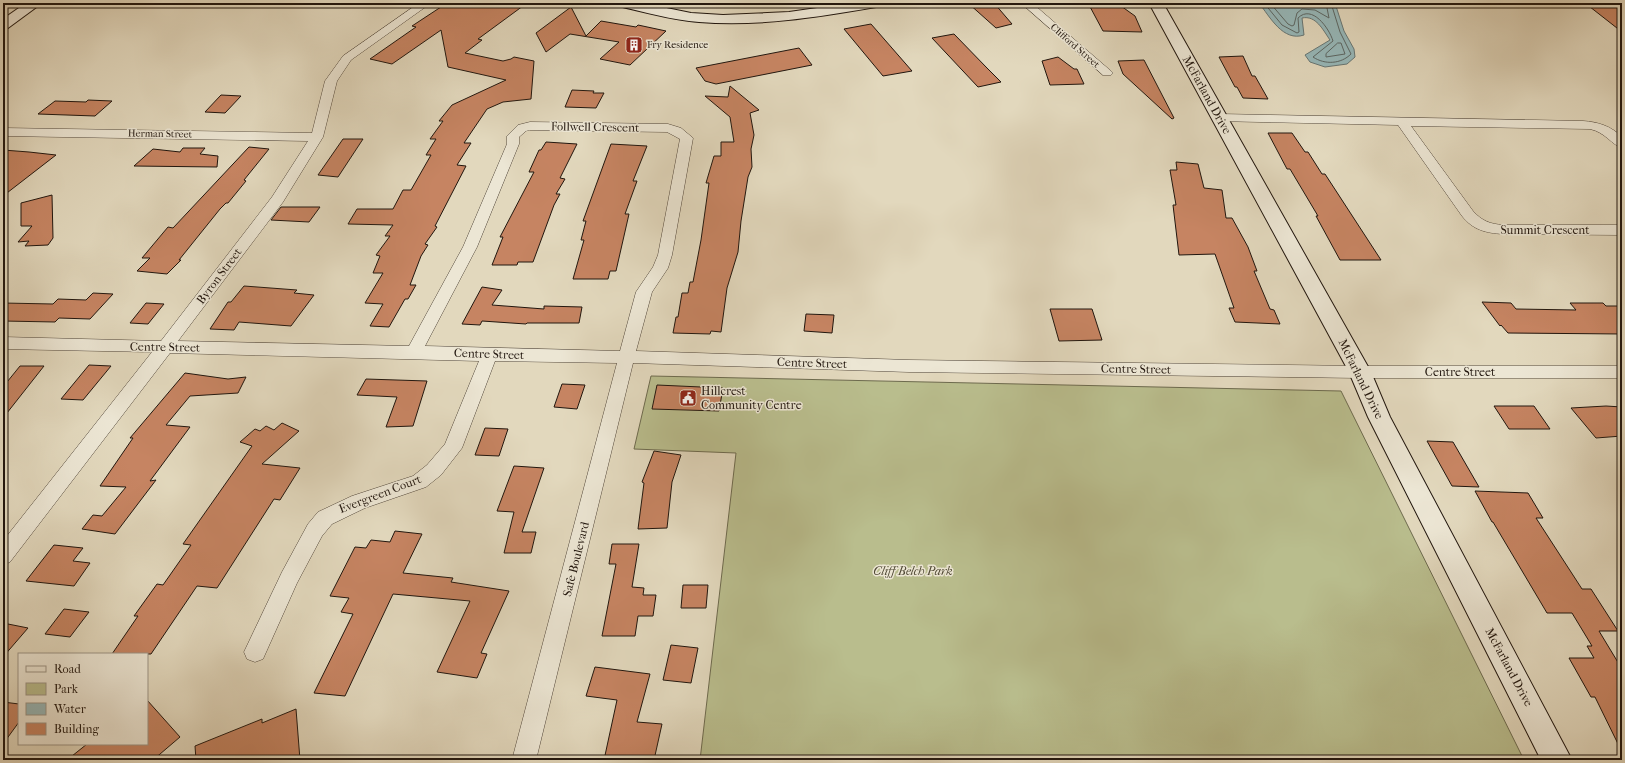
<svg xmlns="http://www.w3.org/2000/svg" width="1625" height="763" font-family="'IM FELL French Canon',serif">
	<rect width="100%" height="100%" fill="#e2d8bd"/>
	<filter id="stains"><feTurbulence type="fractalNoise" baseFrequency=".005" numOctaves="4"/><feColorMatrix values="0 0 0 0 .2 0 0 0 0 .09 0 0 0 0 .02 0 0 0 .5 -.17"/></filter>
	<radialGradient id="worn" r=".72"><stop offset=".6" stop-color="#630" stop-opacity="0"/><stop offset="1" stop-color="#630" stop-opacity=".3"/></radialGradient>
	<path fill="#b9bd8d" stroke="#6d6a4e" d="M651 376 1341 391 1524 760H700L736 453 634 449Z"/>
	<path fill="#97b8b9" stroke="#687775" d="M1259 3H1335L1344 31 1354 49 1355 57 1347 64 1325 67 1310 62 1305 55 1330 40C1323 30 1316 15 1302 18L1304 35C1283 42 1270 17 1259 3Z"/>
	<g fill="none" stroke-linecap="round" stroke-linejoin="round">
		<g stroke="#5c6764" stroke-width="1">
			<path d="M1264 3 1282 25 1297 33 1299 32 1298 18C1312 4 1329 28 1333 41L1313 57C1325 65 1341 64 1351 54L1340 32 1331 3"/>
			<path d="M1270 3 1288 24 1292 26 1294 25 1297 13 1302 9 1315 10 1329 18 1326 3"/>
			<path d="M1338 43H1341L1345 54 1326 57V54Z"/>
		</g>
	</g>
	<g fill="#c68462" stroke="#21160e">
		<path d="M447 3H527L478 39 482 40 465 53 503 61 511 59 514 57 534 61 531 99 503 102 487 109 464 143H471L457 165 466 166 435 226 437 227 425 244 428 245 421 256 410 285H416L408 299H405L389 327 370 326 383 304 365 303 383 273H373L380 256 376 255 390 236H385L393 225 348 224 357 209H393L403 190H411L431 155H426L436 139H430L443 121H439L452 105 506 80 448 67 441 30 392 64 370 59 416 27 412 26Z"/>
		<path d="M968 3H994L1012 24 996 28Z"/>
		<path d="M1088 3H1112L1115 7 1121 6 1135 16 1142 32 1103 31Z"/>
		<path d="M1585 3H1622V32Z"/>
		<path d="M571 7 586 36 601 21 636 27 638 25 666 31 630 65 600 59 619 42 570 34 546 52 536 33Z"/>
		<path d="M871 24 912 71 883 76 844 29Z"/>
		<path d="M954 34 987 68 1001 82 978 87 932 38Z"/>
		<path d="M799 48 812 65 716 84 705 81 696 68Z"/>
		<path d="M1243 56 1252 76H1255L1268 99 1243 98 1237 87H1235L1219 57Z"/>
		<path d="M1058 57 1074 69H1077L1084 84 1050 85 1042 61Z"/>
		<path d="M1144 60 1174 118 1172 119 1123 74 1118 61Z"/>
		<path d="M730 86 759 110 750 113 754 135 751 149 752 167 748 177 741 221 738 252 727 288 721 332 711 331 710 334 673 333 676 317H678L682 293H688L690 282H693L701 240 709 183H706L714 156H721V142H734L730 117 705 96 728 97Z"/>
		<path d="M572 90 594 91 593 93H604L596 108 565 107Z"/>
		<path d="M221 95 241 96 225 113 205 112Z"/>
		<path d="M88 100 112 101 95 116 38 114 55 101 86 102Z"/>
		<path d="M1268 133H1292L1305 152H1308L1322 174H1325L1381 260H1340L1316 216H1318L1290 169H1287Z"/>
		<path d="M343 139H363L338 177 318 175Z"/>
		<path d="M546 142 577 144 560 178 565 179 556 194H560L554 205 533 262H518L517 265H492L503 237H500L534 172H529L539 150H541Z"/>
		<path d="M611 144 647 146 633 181H637L625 214H629L616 271H610L608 279H573L584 240H581L586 221H583Z"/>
		<path d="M249 147 269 149 244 180 246 181 228 203H226L220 209 179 260H181L167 274 137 271 150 258H142L168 227 173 228Z"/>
		<path d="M183 148H205L200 154 218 156 217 167 134 166 153 149 180 152Z"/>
		<path d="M3 150 29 152 56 155 3 196Z"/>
		<path d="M1176 162 1198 164 1204 188 1222 190 1226 218H1232L1248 247 1257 271H1254L1270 309 1274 310 1280 324 1235 322 1229 308H1234L1215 254 1179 255 1173 205H1176L1170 170H1177Z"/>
		<path d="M52 195 53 238 48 245 25 246 29 241 18 242 32 226H21V203Z"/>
		<path d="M281 207H320L309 222 271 220Z"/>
		<path d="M244 286 297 290 294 293 314 295 291 326 239 322 234 330 210 329 228 302H231Z"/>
		<path d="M482 287 502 290 492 305 544 309V306L582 307 579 323H527L526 324 482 321 480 325 462 324Z"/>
		<path d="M93 293 113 294 90 319 59 318 55 322 3 321V303L53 304 58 299 86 300Z"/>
		<path d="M1482 302 1511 303 1516 309 1576 310 1570 303H1603L1606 306H1622V334L1508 333 1501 325 1500 326Z"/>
		<path d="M146 303 164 304 148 324 130 323Z"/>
		<path d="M1050 309H1092L1102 340 1059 341Z"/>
		<path d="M806 314 834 315 832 333 804 331Z"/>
		<path d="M89 365 111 366 83 400 61 399Z"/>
		<path d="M20 366H44L3 418V387Z"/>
		<path d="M185 373 228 379 246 377 238 393 190 396 166 425 190 427 150 481 156 480 115 534 82 529 93 515 102 516 126 487 100 486 133 438H130Z"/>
		<path d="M366 379 427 381 413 426 386 427 397 397 357 395Z"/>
		<path d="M562 384 585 385 577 409 554 407Z"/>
		<path d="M657 385 723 388 719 411 652 409Z"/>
		<path d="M1494 406H1534L1550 429H1509Z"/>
		<path d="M1606 406 1622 407V436L1596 438 1571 408Z"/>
		<path d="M282 423 299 431 262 464 300 468 280 500 274 499 217 588 197 586 151 654H112L138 616H134L157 584 163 585 191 545 183 544 252 446 240 442 255 429 260 431 266 426 274 430Z"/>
		<path d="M485 428 508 429 499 456 475 455Z"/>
		<path d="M1427 441 1453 442 1479 487 1452 486Z"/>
		<path d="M654 451 681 455 672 482 667 528 638 529 644 483 642 482Z"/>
		<path d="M514 466 544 468 522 532H536L531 553H504L514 512 497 511Z"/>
		<path d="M1475 491 1528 493 1543 518H1536L1582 589H1591L1618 631H1599L1622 669V752L1595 697H1591L1569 658H1594L1587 646H1592L1572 613H1547L1493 522H1492Z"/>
		<path d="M395 531 422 534 403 573 453 578 451 582 509 591 481 653 487 654 477 678 437 672 470 601 393 594 345 696 314 693 353 614 341 612 349 598 330 596 355 547 366 548 371 540 390 542Z"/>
		<path d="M612 544H639L632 587 644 588 643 595H656L653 616H638L635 636H602L616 564H609Z"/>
		<path d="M54 545 83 548 73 561 90 563 74 586 26 581Z"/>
		<path d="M683 585H708L706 608H681Z"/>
		<path d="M64 609 89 612 70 637 45 634Z"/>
		<path d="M3 623 28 628 3 657Z"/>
		<path d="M671 645 698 648 691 683 663 680Z"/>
		<path d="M595 667 650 674 637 722 662 724 654 760H604L617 700 586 696Z"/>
		<path d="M147 700 180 737 153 760H67L87 744H147Z"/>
		<path d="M3 702 19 704V722L3 744Z"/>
		<path d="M296 709 300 760H196L195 746 262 719V723Z"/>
	</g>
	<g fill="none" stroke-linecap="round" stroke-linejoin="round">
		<g stroke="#51463a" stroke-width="1">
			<g id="street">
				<path d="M419 3H431L351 60 337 81 323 137 283 202 178 341 409 346 463 247 507 144V136L518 125 530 122 668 124 681 128 693 138 672 255 668 268 652 292 636 351 909 360 1360 366H1622V378H1360L909 372 633 363 536 760H512L617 363 495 361 462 448 441 475 426 487 365 508 332 524 322 536 297 583 263 659 255 662 247 659 244 652 282 572 308 524 318 512 352 496 413 476 427 465 445 444 479 361 170 353 10 562 3 565V541L152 352 3 349V337L161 341 272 197 308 141 3 136V128L312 133 325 81 343 56ZM530 130 667 132 680 139 658 255 653 267 636 292 620 351 425 346 477 247 519 144V137L526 131Z"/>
				<path d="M1021 3H1032L1111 71 1113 73 1111 75H1103Z"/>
				<path d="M1219 114 1583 121C1598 122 1611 126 1622 137V148C1612 145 1605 132 1590 129L1411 126 1473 211C1482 221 1490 224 1503 225H1622V235L1503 234C1486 233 1473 230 1462 216L1398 125 1215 121 1213 118 1215 115Z"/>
			</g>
		</g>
		<g stroke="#21160e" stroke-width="2">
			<g id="secondary">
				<path d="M26 3H42L8 28 3 29V19Z"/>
				<path d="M616 3H642L691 13 723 15 789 12 852 3H883L881 6 876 7C818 17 758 27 699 22 672 20 645 12 618 6Z"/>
				<path d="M1149 3H1163L1371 372 1390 417 1572 760H1541L1368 417 1349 372Z"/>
			</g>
		</g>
		<use href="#street" fill="#ece6d4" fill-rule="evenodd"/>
		<use href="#secondary" fill="#ece6d4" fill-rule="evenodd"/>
	</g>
	<defs>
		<g id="building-square" transform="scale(0.9)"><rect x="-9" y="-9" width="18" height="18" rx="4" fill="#8f2418" stroke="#ece6d4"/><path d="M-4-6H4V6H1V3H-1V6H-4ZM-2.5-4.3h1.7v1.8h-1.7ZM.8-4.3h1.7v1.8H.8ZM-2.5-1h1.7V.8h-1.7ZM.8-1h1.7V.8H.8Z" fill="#fff"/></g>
		<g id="civic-square" transform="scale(0.9)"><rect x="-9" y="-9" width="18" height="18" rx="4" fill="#8f2418" stroke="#ece6d4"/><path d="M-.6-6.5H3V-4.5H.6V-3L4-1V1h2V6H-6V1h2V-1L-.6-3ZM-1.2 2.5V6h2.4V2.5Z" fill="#fff"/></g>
	</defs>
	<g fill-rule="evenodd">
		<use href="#building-square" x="634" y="45"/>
		<use href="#civic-square" x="688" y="398"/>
	</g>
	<g text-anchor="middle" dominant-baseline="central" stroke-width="3" stroke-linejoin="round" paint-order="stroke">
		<g font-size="10" fill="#21160e" stroke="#ece6d4" text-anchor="start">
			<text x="647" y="45">Fry Residence</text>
		</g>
		<g font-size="10" fill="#21160e" stroke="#ece6d4">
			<text transform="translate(1075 46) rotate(41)">Clifford Street</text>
			<text transform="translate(160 134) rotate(1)">Herman Street</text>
		</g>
		<g font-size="12" fill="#21160e" stroke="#ece6d4">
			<text transform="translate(1207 95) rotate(61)">McFarland Drive</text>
			<text transform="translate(595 127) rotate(1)">Follwell Crescent</text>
			<text x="1545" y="230">Summit Crescent</text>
			<text transform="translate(219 276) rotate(-53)">Byron Street</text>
			<text transform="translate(165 347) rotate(1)">Centre Street</text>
			<text transform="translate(489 354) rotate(2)">Centre Street</text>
			<text transform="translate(812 363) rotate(2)">Centre Street</text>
			<text transform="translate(1136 369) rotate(1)">Centre Street</text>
			<text x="1460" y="372">Centre Street</text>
			<text transform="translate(1361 379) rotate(64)">McFarland Drive</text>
			<text transform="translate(380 494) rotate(-21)">Evergreen Court</text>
			<text transform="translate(576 559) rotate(-76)">Safe Boulevard</text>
			<text transform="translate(1509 667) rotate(62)">McFarland Drive</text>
		</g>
		<g font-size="12" fill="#21160e" stroke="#ece6d4" text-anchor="start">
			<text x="701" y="391">Hillcrest<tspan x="701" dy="14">Community Centre</tspan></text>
		</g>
		<g font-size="12" font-style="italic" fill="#4f4834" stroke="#ece6d4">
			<text x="913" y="571">Cliff Belch Park</text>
		</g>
	</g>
	<rect width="1625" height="763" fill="none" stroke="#e2d8bd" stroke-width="16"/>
	<rect x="4" y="4" width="1617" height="755" fill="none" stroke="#21160e" stroke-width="2"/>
	<rect x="8" y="8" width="1609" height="747" fill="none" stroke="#21160e"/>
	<rect x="18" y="653" width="130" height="92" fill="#ece6d4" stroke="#9b9385"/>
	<rect x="26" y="666" width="20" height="6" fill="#ece6d4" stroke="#9b9385"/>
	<text x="54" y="673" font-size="12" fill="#21160e">Road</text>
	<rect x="26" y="683" width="20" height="12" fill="#b9bd8d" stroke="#9b9385"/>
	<text x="54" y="693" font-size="12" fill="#21160e">Park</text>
	<rect x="26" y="703" width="20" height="12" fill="#97b8b9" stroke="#9b9385"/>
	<text x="54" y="713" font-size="12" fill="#21160e">Water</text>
	<rect x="26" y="723" width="20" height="12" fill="#c68462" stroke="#9b9385"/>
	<text x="54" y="733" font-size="12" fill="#21160e">Building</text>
	<rect width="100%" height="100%" filter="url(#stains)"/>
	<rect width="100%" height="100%" fill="url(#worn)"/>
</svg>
